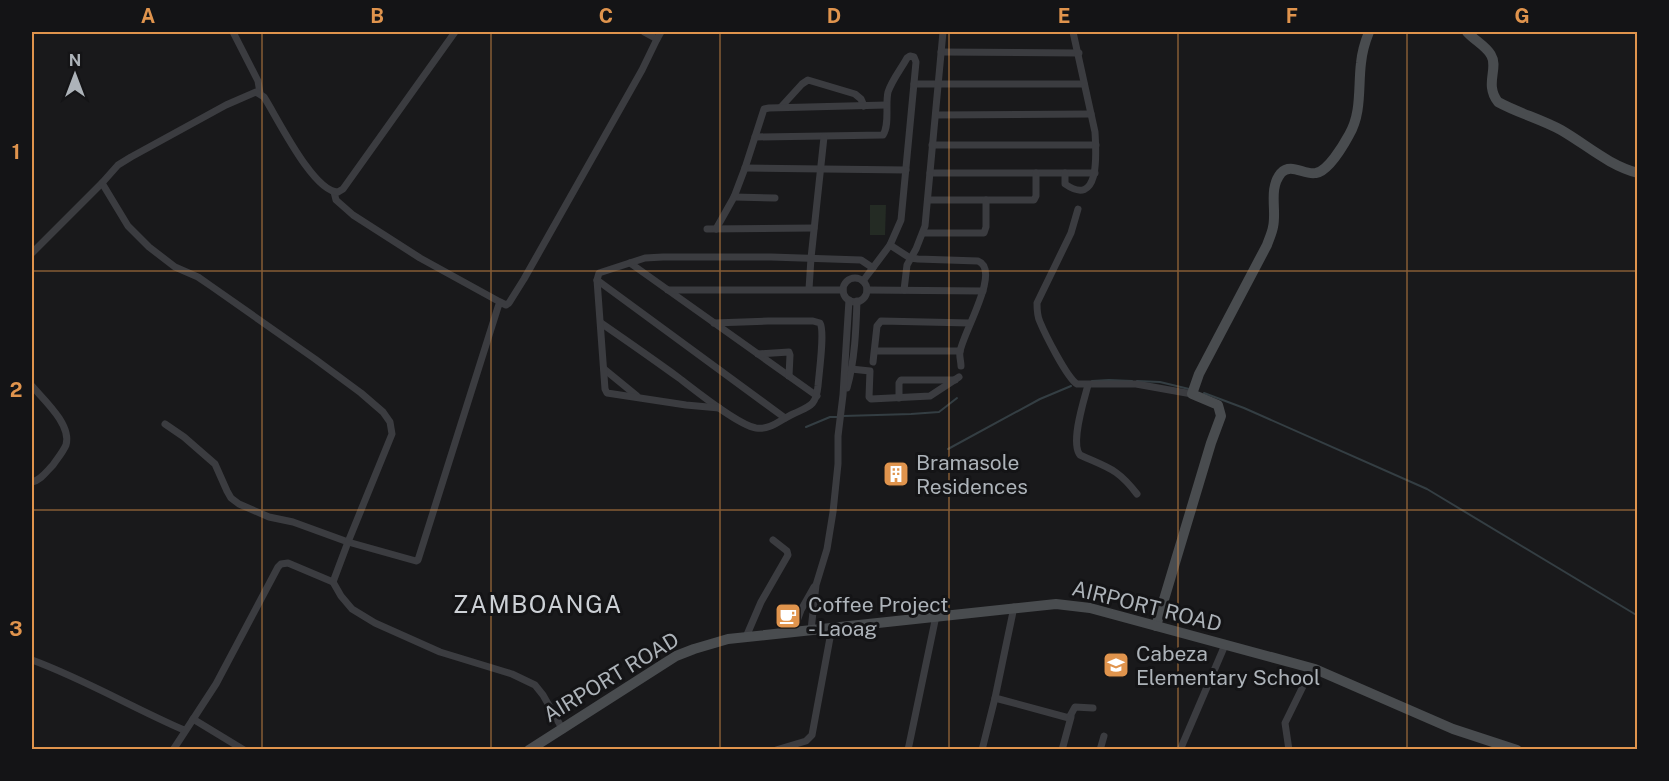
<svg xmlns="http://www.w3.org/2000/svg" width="1669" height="781" font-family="'Public Sans',sans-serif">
	<rect width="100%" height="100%" fill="#19191b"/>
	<path fill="#242b24" d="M870 205H886L885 235H870Z"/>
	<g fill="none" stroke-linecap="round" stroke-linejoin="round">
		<g stroke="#343e43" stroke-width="2">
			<path d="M1092 381 1109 380 1132 381"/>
			<path d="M1137 381 1160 382 1189 389"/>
			<path d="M1204 393 1244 408 1427 489 1638 616"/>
			<path d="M843 416 911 414 939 412 957 398"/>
			<path d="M806 427 830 417H838"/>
			<path d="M948 449 1040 399 1071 386"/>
		</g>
		<g stroke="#3b3c40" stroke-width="7">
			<path d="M233 32 258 81 260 93"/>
			<path d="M644 32 657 39 661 32"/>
			<path d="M941 52 1079 53"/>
			<path d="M914 84H1084"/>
			<path d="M781 107 802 84 808 80 855 94 861 99 864 106"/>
			<path d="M936 115 1091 114"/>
			<path d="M755 137 883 135C890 124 885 105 888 92 892 80 901 69 907 58L910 56 914 57 916 62 901 220 890 245 863 281"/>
			<path d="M932 145H1096"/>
			<path d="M745 168 906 170"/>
			<path d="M930 173H1095"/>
			<path d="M1065 173V184C1101 209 1096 151 1095 132L1073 32"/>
			<path d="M334 192 336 200 353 215 420 258 500 302"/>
			<path d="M734 197 775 198"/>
			<path d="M928 200H1034L1036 196V173"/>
			<path d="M1078 209 1071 233 1037 303C1037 309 1037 316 1040 322 1045 334 1067 378 1077 384H1136L1192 394"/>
			<path d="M707 229 814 228"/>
			<path d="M716 229 734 197 745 168 764 109 769 108 886 105"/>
			<path d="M923 233H984L986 227V200"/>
			<path d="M890 245 910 258 918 259 978 261C1002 270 962 334 960 352 959 356 961 361 961 366"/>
			<path d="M32 253 102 183"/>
			<path d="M630 263 817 396"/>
			<circle cx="855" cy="290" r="12"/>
			<path d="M597 280 785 418"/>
			<path d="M809 289 811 258 824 137"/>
			<path d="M668 290H843"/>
			<path d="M867 290 983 291"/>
			<path d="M904 290 907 265 916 249 925 226 943 32"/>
			<path d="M601 323C627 341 653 359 679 378 696 391 738 425 756 428 771 430 780 420 793 414 810 406 816 406 818 386 819 373 825 331 820 323L813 321H768L714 323"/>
			<path d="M875 351H960"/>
			<path d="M758 354 789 352 790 355 789 376"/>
			<path d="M873 362 877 326 881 321 970 323"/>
			<path d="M604 369 637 396"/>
			<path d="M851 369 870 371 869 397 871 399 930 396 959 377"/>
			<path d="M1088 385C1084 400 1070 443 1080 455 1108 468 1117 468 1137 494"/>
			<path d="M32 386C44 400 72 425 66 445 63 452 57 459 53 465 46 472 41 480 32 482"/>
			<path d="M847 388C855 360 856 329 857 301"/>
			<path d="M899 398V383L901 380H955"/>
			<path d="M719 408 686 405 607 393 605 389 597 280 599 273 645 258 663 257H771L861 260 873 268"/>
			<path d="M165 424 184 437 215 464 227 491 231 498 239 504 269 517 293 522 348 542 416 561 418 560 498 307 500 302 506 305 509 303 524 279 642 70 657 39"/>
			<path d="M333 582 348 542 392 434 390 422 383 412 361 393 315 359 211 286 198 277 175 267 149 247 128 226 102 183 118 165 131 157 226 105 256 92 264 97C277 117 313 192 338 192L343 189 455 32"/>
			<path d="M811 630 816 585 827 549 833 512 838 464V436L843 395 849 300"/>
			<path d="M793 632 801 610 814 587"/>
			<path d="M746 637 761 602 788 555 787 551 773 540"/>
			<path d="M32 660C84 679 133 708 184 730"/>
			<path d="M995 698 1069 718 1075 707 1093 708"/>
			<path d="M193 719 244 750"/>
			<path d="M173 750 216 684 278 567 281 564 288 563 333 582 341 596 352 609 375 623 440 652 512 674 535 685 543 695 563 730"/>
			<path d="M776 750 806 741 812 735 832 627"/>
			<path d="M908 750 936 616"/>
			<path d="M982 750 995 698 1014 607"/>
			<path d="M1062 750 1071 717"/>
			<path d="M1100 750 1104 736"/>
			<path d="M1180 750 1225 645"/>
			<path d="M1289 750 1285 723 1312 668"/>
		</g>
		<g stroke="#494c4f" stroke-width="10">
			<path d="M1467 32C1474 40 1486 46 1491 55 1499 68 1484 84 1498 102 1518 113 1541 119 1561 130 1587 145 1608 165 1638 173"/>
			<path d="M1156 626 1211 443 1221 416 1218 405 1192 394 1199 374 1267 245C1269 239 1272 233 1273 227 1277 210 1268 189 1281 173 1291 162 1305 176 1316 173 1328 171 1343 146 1349 135 1362 113 1358 87 1361 63 1362 52 1365 42 1369 32"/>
			<path d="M529 750 676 656 694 649 728 639 1056 604 1090 608 1315 669 1453 729 1517 750"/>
		</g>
	</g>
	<path fill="none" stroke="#e0944d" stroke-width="1.5" stroke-opacity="0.55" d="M262 32V750M491 32V750M720 32V750M949 32V750M1178 32V750M1407 32V750M32 271H1638M32 510H1638"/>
	<defs>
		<g id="building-square" transform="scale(1.35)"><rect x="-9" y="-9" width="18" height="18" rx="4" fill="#e0944d" stroke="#141416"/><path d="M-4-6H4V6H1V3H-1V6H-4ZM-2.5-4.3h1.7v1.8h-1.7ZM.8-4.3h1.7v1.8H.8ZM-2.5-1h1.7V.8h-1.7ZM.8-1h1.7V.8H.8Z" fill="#fff"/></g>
		<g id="cafe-square" transform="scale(1.35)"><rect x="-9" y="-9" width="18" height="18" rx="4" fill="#e0944d" stroke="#141416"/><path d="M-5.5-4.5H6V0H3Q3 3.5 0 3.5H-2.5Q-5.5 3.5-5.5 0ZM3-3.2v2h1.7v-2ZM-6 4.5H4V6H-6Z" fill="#fff"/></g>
		<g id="school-square" transform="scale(1.35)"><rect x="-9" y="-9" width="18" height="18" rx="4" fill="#e0944d" stroke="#141416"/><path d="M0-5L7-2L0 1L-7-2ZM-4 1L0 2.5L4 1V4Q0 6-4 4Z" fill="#fff"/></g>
	</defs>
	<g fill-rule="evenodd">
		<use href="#building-square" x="896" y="474"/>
		<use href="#cafe-square" x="788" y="616"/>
		<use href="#school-square" x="1116" y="665"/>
	</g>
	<g text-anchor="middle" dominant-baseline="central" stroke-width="6" stroke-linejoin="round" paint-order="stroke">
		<g font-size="21" fill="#adb3b9" stroke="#141416" text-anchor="start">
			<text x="916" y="462">Bramasole<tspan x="916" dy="24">Residences</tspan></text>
			<text x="808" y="604">Coffee Project<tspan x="808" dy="24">- Laoag</tspan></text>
			<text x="1136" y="653">Cabeza<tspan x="1136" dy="24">Elementary School</tspan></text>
		</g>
		<g font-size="21" fill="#adb3b9" stroke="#141416">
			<text transform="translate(1147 606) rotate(14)">AIRPORT ROAD</text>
			<text transform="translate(611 677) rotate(-31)">AIRPORT ROAD</text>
		</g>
		<g font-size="24" letter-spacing="1.5" fill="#cdd1d6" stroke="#141416">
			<text x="538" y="604">ZAMBOANGA</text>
		</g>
	</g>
	<rect width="1669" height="781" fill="none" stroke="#141416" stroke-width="66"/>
	<g transform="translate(75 75)" stroke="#141416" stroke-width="4.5" paint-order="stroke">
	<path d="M0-4.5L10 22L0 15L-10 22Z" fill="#adb3b9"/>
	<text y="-9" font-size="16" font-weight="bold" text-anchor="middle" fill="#adb3b9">N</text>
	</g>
	<rect x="33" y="33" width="1603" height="715" fill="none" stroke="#e0944d" stroke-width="2"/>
	<g font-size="20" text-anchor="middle" font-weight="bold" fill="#e0944d">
		<text x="148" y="23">A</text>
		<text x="377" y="23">B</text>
		<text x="606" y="23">C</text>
		<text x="834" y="23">D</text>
		<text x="1064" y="23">E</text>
		<text x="1292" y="23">F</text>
		<text x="1522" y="23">G</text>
		<text x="16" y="159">1</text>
		<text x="16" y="397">2</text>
		<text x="16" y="636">3</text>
	</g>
</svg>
